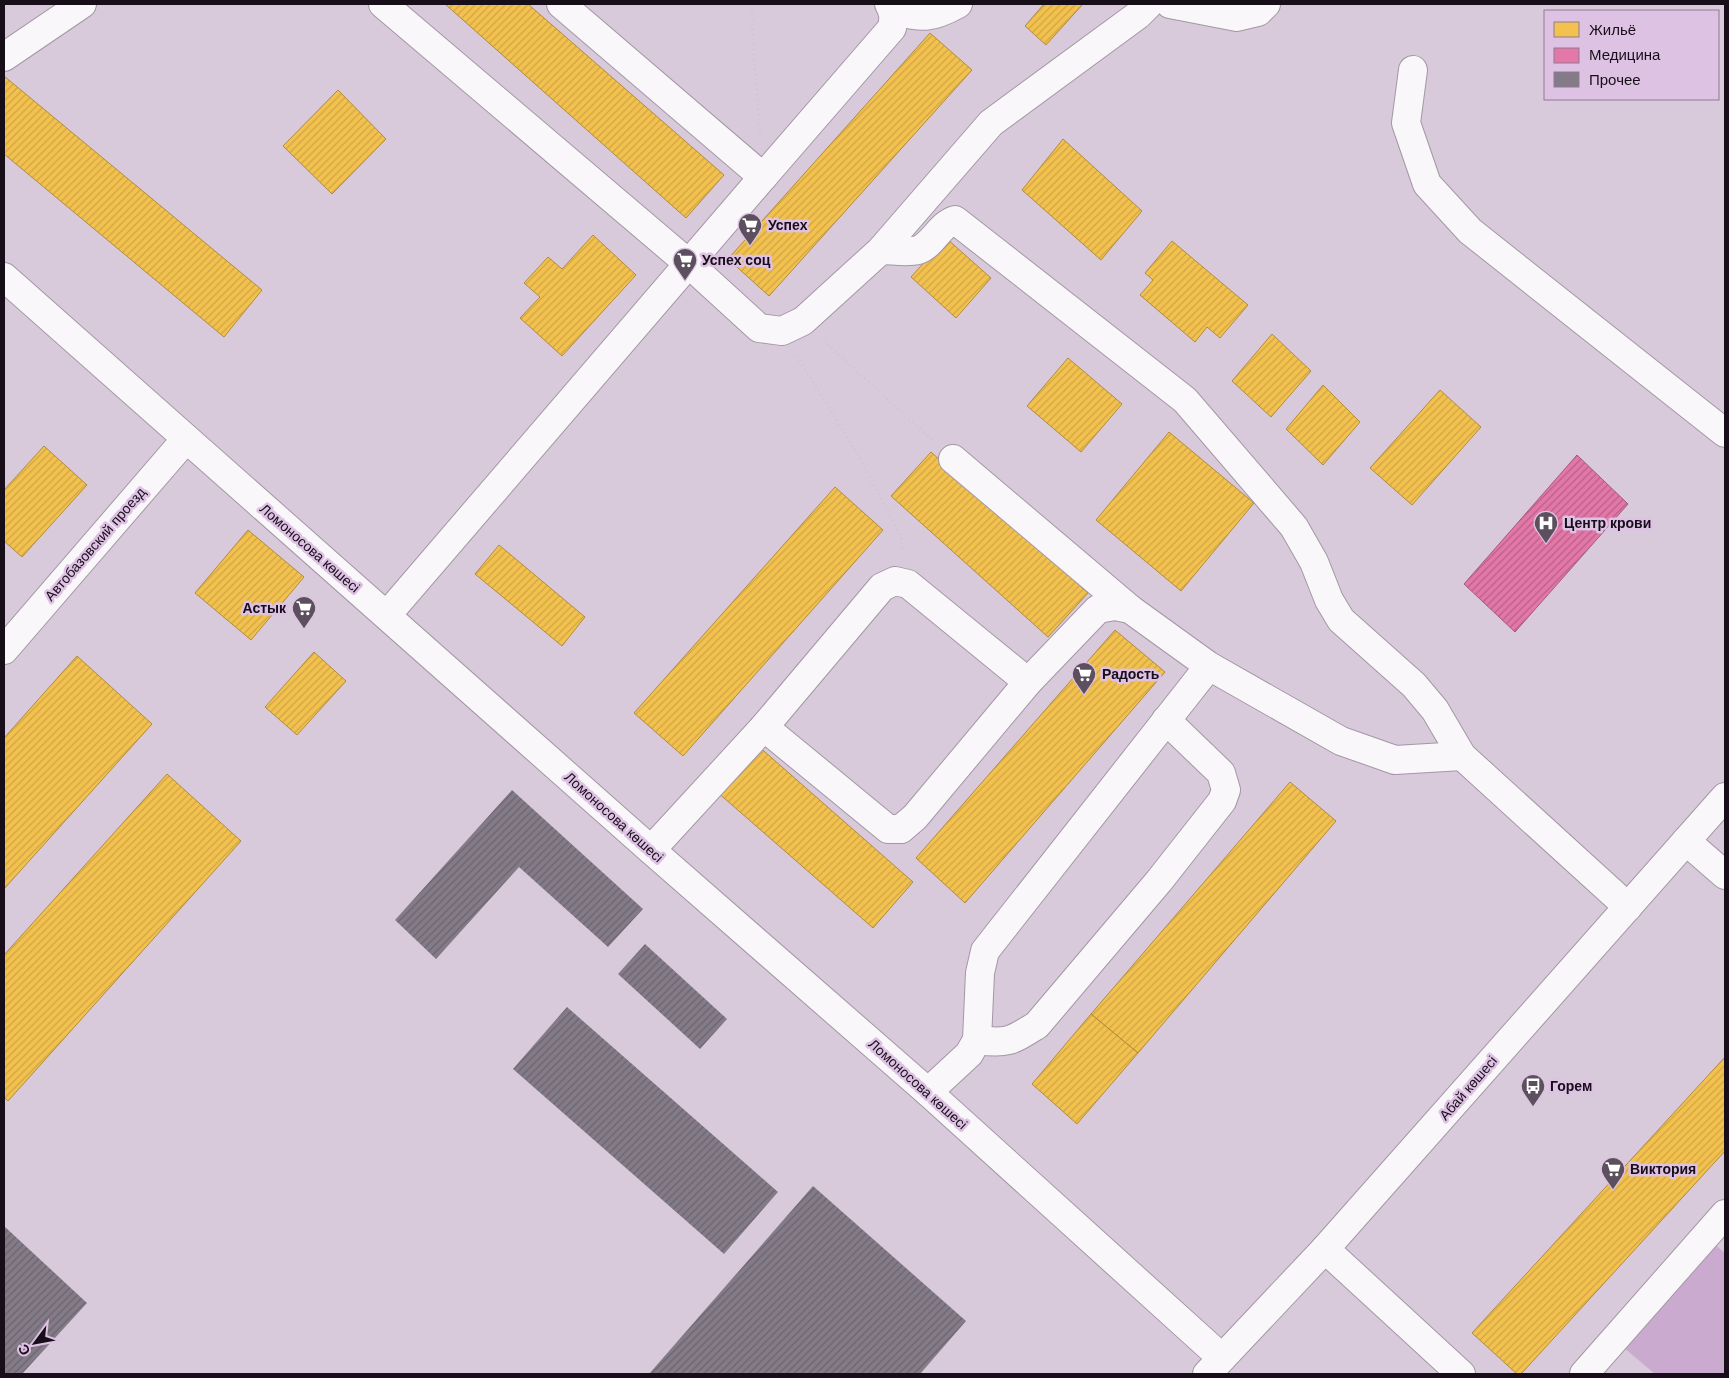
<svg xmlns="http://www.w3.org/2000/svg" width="1729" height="1378" font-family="Arial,sans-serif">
	<defs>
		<pattern id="homes-hatch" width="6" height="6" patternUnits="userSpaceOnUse" patternTransform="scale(1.25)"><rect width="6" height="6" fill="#f2c14e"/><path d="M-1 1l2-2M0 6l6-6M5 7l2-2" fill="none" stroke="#cfa544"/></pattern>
		<pattern id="health-hatch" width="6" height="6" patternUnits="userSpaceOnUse" patternTransform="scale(1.25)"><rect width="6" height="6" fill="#e377a8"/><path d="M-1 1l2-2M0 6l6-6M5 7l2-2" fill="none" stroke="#b76088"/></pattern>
		<pattern id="building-hatch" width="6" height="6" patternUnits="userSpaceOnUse" patternTransform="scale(1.25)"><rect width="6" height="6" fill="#847b88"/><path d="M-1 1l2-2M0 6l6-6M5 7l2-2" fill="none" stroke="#6b636e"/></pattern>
	</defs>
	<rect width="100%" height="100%" fill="#d9cadb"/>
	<path fill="#caabcf" d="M1712 1242 1725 1253V1374H1655L1623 1347Z"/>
	<g fill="url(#homes-hatch)" stroke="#b18b3e">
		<path d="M445 4H528L724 175 686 218Z"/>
		<path d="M1044 4H1083L1046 45 1025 26Z"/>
		<path d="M930 33 972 70 769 296 728 259Z"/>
		<path d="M4 76 262 290 224 337 4 154Z"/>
		<path d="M338 90 386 139 332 194 283 146Z"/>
		<path d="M1063 139 1142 211 1101 260 1022 190Z"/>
		<path d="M593 235 636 275 562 356 520 318 540 297 524 283 548 257 562 269Z"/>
		<path d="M946 238 991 278 956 318 911 277Z"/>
		<path d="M1172 241 1248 305 1220 338 1207 327 1195 342 1140 295 1153 280 1145 273Z"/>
		<path d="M1272 334 1311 371 1271 417 1232 381Z"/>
		<path d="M1068 358 1122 404 1081 452 1027 406Z"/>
		<path d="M1323 385 1360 422 1323 465 1286 429Z"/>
		<path d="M1440 390 1481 427 1412 505 1370 468Z"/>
		<path d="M1169 432 1254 503 1181 591 1096 520Z"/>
		<path d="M44 446 87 485 22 557 4 541V490Z"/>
		<path d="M931 452 1088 593 1048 637 891 496Z"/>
		<path d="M835 487 883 530 683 756 634 713Z"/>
		<path d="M248 530 304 577 251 640 195 593Z"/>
		<path d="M499 545 585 617 562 646 475 574Z"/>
		<path d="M1115 630 1165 672 965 903 916 858Z"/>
		<path d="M314 652 346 681 297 735 265 707Z"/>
		<path d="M77 656 152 724 4 889V738Z"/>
		<path d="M757 745 913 882 873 928 716 791Z"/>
		<path d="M167 774 241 841 8 1101 4 1097V955Z"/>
		<path d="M1290 782 1336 821 1138 1053 1091 1014Z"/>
		<path d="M1091 1014 1138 1053 1077 1124 1032 1084Z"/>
		<path d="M1725 1057V1151L1521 1374H1517L1472 1333Z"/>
	</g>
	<path fill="url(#health-hatch)" stroke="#a6587d" d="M1577 455 1628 504 1515 632 1464 584Z"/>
	<g fill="url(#building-hatch)">
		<path d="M512 790 643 909 608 947 519 867 436 959 395 920Z"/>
		<path d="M645 944 727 1019 700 1049 618 974Z"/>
		<path d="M567 1007 778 1192 724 1254 513 1069Z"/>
		<path d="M813 1186 966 1321 920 1374H649Z"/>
		<path d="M4 1226 87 1303 22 1374H4Z"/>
	</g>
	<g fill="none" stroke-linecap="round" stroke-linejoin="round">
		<g stroke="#a397a5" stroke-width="30">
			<g id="minor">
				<path d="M383 4 689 264 759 328 782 331 803 321 881 250 991 123 1138 15 1149 4"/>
				<path d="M1170 4 1237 17 1258 12 1266 4"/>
				<path d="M893 11C922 18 931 19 958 4"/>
				<path d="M4 57 82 4"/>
				<path d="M1413 70 1406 123 1427 184 1470 231 1725 433"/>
				<path d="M763 177 892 28C894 18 894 13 889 4"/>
				<path d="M881 250C892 250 907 253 918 250 933 245 939 225 955 220L1185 400 1294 527 1314 562 1329 600 1341 620 1414 685 1435 710 1462 756 1628 907"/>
				<path d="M4 277 651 850 928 1092 1222 1358"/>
				<path d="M953 459 1130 609"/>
				<path d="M387 615 763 177 561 4"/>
				<path d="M4 650 186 439"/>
				<path d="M764 727 882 587 895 581 908 584 1028 682"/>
				<path d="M1686 841 1725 875"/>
				<path d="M651 850 764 727 888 829H901L915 817 1028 682 1098 609 1115 606 1130 609 1209 666 1341 741 1395 760 1462 756"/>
				<path d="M977 1040C1008 1044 1011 1041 1037 1025L1159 881 1222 801 1226 790 1221 773 1166 720"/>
				<path d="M928 1092 969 1054 977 1040 980 973 985 951 1209 666"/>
				<path d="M1325 1249 1461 1374"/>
				<path d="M1207 1374 1325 1249 1725 797"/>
				<path d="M1584 1374 1725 1214"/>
			</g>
		</g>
		<g stroke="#cbc7cb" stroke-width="3" stroke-dasharray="1 4" stroke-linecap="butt">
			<path d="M752 4 753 43 760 135"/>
			<path d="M824 341 932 440"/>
			<path d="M797 356 854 448 900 534 903 552"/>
		</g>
		<use href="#minor" stroke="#f9f7fa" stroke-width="28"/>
	</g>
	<defs>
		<g id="supermarket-pin" transform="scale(1.25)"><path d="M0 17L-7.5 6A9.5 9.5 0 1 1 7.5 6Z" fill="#5c505e" stroke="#dec2e3"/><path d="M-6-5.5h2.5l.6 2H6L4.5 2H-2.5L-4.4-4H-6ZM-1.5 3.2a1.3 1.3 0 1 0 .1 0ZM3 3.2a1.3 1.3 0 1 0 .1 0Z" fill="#fff"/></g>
		<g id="hospital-pin" transform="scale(1.25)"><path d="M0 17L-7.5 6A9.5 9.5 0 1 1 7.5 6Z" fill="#5c505e" stroke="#dec2e3"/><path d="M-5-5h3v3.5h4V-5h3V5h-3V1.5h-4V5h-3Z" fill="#fff"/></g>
		<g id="bus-pin" transform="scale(1.25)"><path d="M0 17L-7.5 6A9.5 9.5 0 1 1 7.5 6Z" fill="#5c505e" stroke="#dec2e3"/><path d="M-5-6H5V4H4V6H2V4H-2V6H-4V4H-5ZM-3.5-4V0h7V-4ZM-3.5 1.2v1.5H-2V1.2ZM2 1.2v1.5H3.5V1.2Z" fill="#fff"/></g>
	</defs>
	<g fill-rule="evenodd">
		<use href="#supermarket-pin" x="750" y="225"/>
		<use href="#supermarket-pin" x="685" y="260"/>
		<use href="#hospital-pin" x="1546" y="523"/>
		<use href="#supermarket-pin" x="304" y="608"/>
		<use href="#supermarket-pin" x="1084" y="674"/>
		<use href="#bus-pin" x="1533" y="1086"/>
		<use href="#supermarket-pin" x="1613" y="1169"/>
	</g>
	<g text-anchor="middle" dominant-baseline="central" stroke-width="5" stroke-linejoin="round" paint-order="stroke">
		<g font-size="14" font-weight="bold" fill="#180e1a" stroke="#dec2e3" text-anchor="start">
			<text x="768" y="225">Успех</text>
			<text x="702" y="260">Успех соц</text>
			<text x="1564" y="523">Центр крови</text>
			<text x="286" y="608" text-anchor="end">Астык</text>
			<text x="1102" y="674">Радость</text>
			<text x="1550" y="1086">Горем</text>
			<text x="1630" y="1169">Виктория</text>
		</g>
		<g font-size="14" fill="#180e1a" stroke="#dec2e3">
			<text transform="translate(95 544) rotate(-49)">Автобазовский проезд</text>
			<text transform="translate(310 548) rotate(41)">Ломоносова көшесі</text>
			<text transform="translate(614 817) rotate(42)">Ломоносова көшесі</text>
			<text transform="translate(918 1084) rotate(42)">Ломоносова көшесі</text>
			<text transform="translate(1468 1088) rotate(-49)">Абай көшесі</text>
		</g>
	</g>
	<rect width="1729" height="1378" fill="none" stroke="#180e1a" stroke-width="10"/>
	<rect x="1544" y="10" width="175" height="90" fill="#dec2e3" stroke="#8f7a93"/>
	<rect x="1554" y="22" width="25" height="15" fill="#f2c14e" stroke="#8f7a93"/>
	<text x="1589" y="35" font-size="15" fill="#180e1a">Жильё</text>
	<rect x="1554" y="48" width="25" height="15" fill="#e377a8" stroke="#8f7a93"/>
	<text x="1589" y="60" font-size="15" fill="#180e1a">Медицина</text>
	<rect x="1554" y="72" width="25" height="15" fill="#847b88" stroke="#8f7a93"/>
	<text x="1589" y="85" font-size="15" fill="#180e1a">Прочее</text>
	<g transform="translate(35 1343) rotate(238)" stroke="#dec2e3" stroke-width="4" paint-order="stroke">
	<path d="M0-4L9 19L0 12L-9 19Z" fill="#180e1a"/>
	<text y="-8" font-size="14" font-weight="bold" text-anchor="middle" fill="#180e1a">С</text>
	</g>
</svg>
